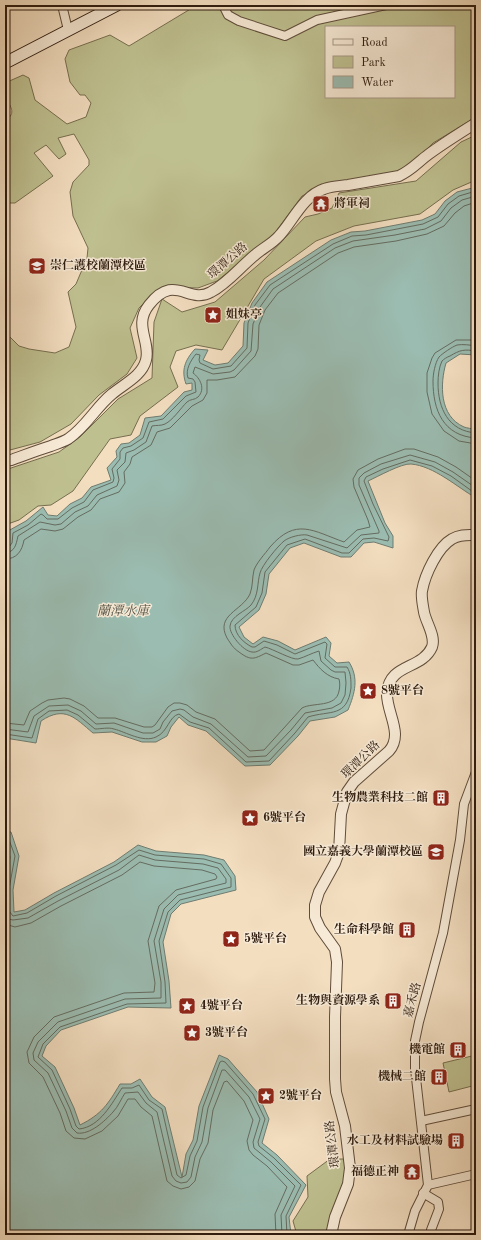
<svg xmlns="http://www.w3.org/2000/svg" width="481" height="1240" font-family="'Old Standard TT','Noto Serif TC',serif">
	<rect width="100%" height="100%" fill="#f3dec0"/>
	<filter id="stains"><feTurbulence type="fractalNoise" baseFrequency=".005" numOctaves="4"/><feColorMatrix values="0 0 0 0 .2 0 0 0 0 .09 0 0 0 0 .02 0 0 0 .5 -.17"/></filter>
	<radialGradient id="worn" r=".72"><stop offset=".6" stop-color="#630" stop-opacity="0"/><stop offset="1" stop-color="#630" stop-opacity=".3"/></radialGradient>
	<g fill="#bfc090" stroke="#766e4f" fill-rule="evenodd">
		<path d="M197 5H476V117L433 143 407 170 320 187 302 196 272 237 217 281 198 288 167 287 154 293 139 308 130 328 137 358 127 374 99 395 71 424 40 442 10 450H5V332L19 346 29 349 55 353 69 347 76 327 68 292 76 284 87 258 88 248 73 216 70 192 73 182 89 165V160L74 134 58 138 66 154 59 159 46 145 34 153 53 176 15 203H5V121C18 112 9 107 6 96 4 92 5 87 5 83L23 75 29 78 35 100 67 124 86 117 91 103 85 95H80L70 82 65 59 69 50 110 35 129 46ZM326 27H454V97H326Z"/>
		<path d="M476 135V180L453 190 420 214 354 226 316 241 264 279 222 350 196 345 176 351 170 367 178 387 140 416 131 435 110 439 73 491 51 505 38 506 19 520 5 525V470L59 452 80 437 118 399 152 378 154 322 162 299 182 312 215 302 264 260 305 217 318 214 332 208 339 193 416 181 461 142Z"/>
		<path d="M476 1055V1085L449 1092 443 1063Z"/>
		<path d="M330 1159H347L344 1182 327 1235H297L293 1221 308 1197 307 1176Z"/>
	</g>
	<g fill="#9bbcb1" stroke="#6f7c70">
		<path d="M476 187V355L460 354 446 363C440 384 439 416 464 427 467 428 472 429 476 429V498C457 487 434 466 411 464 402 463 377 477 368 481L385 523 393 536V548L374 542 364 543 351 557H341L304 543 290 548 269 574 266 594 259 610 239 627 244 637 253 644 263 637 278 641 295 650 326 637 331 643 329 656 337 663 349 662C359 678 355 693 348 710L335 717 310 721 298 736 270 765 245 766 206 731 188 725 179 717 171 727 167 736 156 742H142L112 732 93 733C75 718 65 705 41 721L36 743 5 738V547L8 541V531L26 521 43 507 48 515 57 516 70 504 82 498 91 487 111 480 107 468 117 457 116 451 121 444 129 443 140 435 145 418 161 416 184 392 192 390V383L186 384C181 370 185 360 195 349L208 350 203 360 215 365 228 363 243 346 244 323 252 303 267 282 331 240 351 232 365 231 422 220 435 214 445 201 457 192Z"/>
		<path d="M5 831 11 832 19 856 13 890 14 912 25 910 54 893 114 862 138 845 156 851 204 855 224 860 235 876 236 890 181 904 171 914 163 942 169 981 171 1008 128 1007 61 1030 46 1046 42 1056 55 1067 74 1108 80 1125C102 1114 108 1104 120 1084H131L140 1079 152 1097 165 1107 182 1177 186 1154 193 1140 199 1106 219 1055 228 1059 257 1092 269 1119 262 1143 277 1155 306 1185 289 1217 291 1235H5Z"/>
	</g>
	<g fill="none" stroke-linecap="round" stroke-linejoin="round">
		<g stroke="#646c60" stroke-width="1">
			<path d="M476 340H456L435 353 432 358 427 373V392L432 414 444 431 459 441 476 444"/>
			<path d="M476 346C470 345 463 344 457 345 452 347 443 353 439 357 435 363 433 374 433 381 433 410 443 436 476 438"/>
			<path d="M476 351C464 349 460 350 450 356 447 357 444 359 442 361 439 367 438 376 438 383 438 408 448 431 476 433"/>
			<path d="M5 548 9 547 12 543 13 533 28 525 41 514 43 515 47 519H58L72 508 84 502 93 490 113 482 114 478 112 469 120 459V452L123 448 131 446 143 438 149 422 163 419 186 396 196 392 195 382 193 379 188 378C185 370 191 360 196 354L200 355 199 360 200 363 213 369 231 366 247 348 248 323 255 305 270 285 333 244 352 236 366 235 423 224 438 217 448 204 459 196 476 191"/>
			<path d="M5 553C15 552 16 545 18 536L40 522 55 525 61 524 75 512 88 506 97 495 117 486 119 480 117 470 125 462 126 453 134 450 146 442 152 426C156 425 161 426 165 424 173 420 180 409 187 402 190 399 195 400 198 397 206 389 200 378 193 373L195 367 213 374 230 372 234 370 251 351 253 324 260 307 273 289 335 248 353 241 395 235 425 229 441 221 451 208 462 200 476 196"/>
			<path d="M5 559C17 559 22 551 24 540L41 529 55 531 63 529 78 517 91 510 100 499 119 492 125 483 124 472 130 464 132 457 151 445 157 432 170 428 192 406 203 400 207 393V380H217L235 377 255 356 258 349 259 325 265 310 278 293 338 253 354 247 396 241 427 234 444 226 455 213 464 206 476 202"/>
			<path d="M5 723 24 725 30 711 42 703 48 700 64 698 70 699 84 706 98 718H115L144 727H152L155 725 168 707 174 703H180L187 705 196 712 215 719 250 751 264 750 302 708C313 702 336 708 339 691 340 687 340 683 339 679 327 677 320 669 313 660L299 665H293L266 653C254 659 251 661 239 652 233 648 231 644 227 638 215 615 242 611 250 594 253 586 252 578 254 570 257 562 265 554 270 547 296 517 313 531 344 542L357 530 370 527 368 520 354 487 353 479 358 470 378 459 405 449H414L438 457 456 467 476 481"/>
			<path d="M5 729 28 732 34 716 49 706 68 705 81 711 96 724 114 723 143 733H153L160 729 163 722 172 711 180 709 184 710 193 717 211 724 248 757 266 756 291 730 305 713 332 708 341 703 345 695 346 683 345 672H335L331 670 321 661 319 651C312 653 305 657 298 659 292 660 273 649 265 647 261 649 257 653 252 652 243 651 229 634 230 626 231 616 246 611 251 605 259 595 257 583 260 573 262 565 278 546 284 541 289 537 301 534 307 535L347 548 361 535 379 533V531L359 485V478L364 473 381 464 410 455 435 462 453 472 476 488"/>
			<path d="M5 734 32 738 38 719 49 711 67 710 78 715 95 729C101 729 108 727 114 729 126 732 143 743 156 737 168 732 169 716 179 714L190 722 209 728 246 762 269 761 295 733 308 717C330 710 347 718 351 688 351 680 351 673 347 667H335L325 658 327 644 325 642 295 654 277 645 264 641 255 647H252C244 643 235 635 235 625L256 607 262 593 265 572 287 545 305 539 342 553H349L363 539 374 538 388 541 389 537 373 504 364 481 366 477 383 469 410 460 432 466 451 476 476 494"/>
			<path d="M5 835 8 837 15 856 9 889V911L13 916 27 913 56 896 116 865 139 850 155 855 204 859 221 864 231 878V887L180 900 168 912 159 941 165 982 166 1003 127 1004 60 1027 43 1044 38 1057 52 1070 70 1109 76 1126 79 1129C100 1127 112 1103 122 1088H132L139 1085 149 1100 162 1109 177 1175 181 1178 186 1175 190 1156 197 1141 203 1107 220 1062 222 1061 225 1062 253 1094 265 1119 258 1142 259 1146 274 1158 301 1185 286 1216 287 1235"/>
			<path d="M5 843 10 857 5 884"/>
			<path d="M5 914 8 919 13 920 28 918 58 901 119 870 139 855 155 860 203 864 218 868 226 879V883L178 895 164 909 154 941 161 982V998L125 999 58 1022 38 1042 33 1053 34 1060 48 1073 66 1111 72 1128 77 1133C90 1135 105 1121 113 1112 118 1107 121 1099 125 1093L138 1092 146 1103 157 1112 172 1176 176 1181 181 1183 187 1182 191 1177 195 1157 202 1142 208 1108 222 1070H225L249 1097 260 1119 253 1142 254 1148 271 1162 295 1186 281 1215 282 1235"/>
			<path d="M5 924 15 927 31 923 61 906 122 875 140 862 154 866 202 870 215 874 217 877 216 879 176 890 159 906 148 941 155 983 154 992 124 993 54 1017 34 1037 27 1052 29 1063 43 1077 60 1113 66 1131 74 1138 85 1139 102 1131 118 1116 128 1099H135L141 1107 152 1116 167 1181 173 1186 181 1189 189 1187 195 1181 200 1159 208 1143 213 1110 224 1082 227 1081 244 1101 253 1120 247 1141 249 1150 253 1155 267 1166 287 1187 275 1214 276 1235"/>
		</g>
		<g stroke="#5f4c3a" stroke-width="10">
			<g id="minor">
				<path d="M62 5 68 30"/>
				<path d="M223 5 228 15 239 21 285 36 317 20 386 5"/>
				<path d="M421 1121 476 1109"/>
				<path d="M428 1185 476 1174"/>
				<path d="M423 1193 438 1202 439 1209 431 1230 433 1235"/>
				<path d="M408 1235 415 1211 428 1185 415 1069V1041L419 1022 443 933 460 840 464 804 476 772"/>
			</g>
		</g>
		<g stroke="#5f4c3a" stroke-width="12">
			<g id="tertiary">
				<path d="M5 461 11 460C25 455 38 450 51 446 56 444 63 442 68 439 86 427 96 407 112 394 124 384 142 376 146 360 151 342 133 325 149 305 175 272 188 305 211 292 228 283 240 267 255 255 263 248 272 244 279 236 293 221 303 196 324 189 332 186 340 186 348 185 365 182 382 179 399 176 412 170 418 162 429 154 444 143 460 133 476 123"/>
				<path d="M331 1235 335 1217 348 1184 350 1168 345 1126 336 1092 335 1079V1017L337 962 335 949 320 928 315 917V905L319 892 335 863 339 852 341 814 347 792 354 782 389 751C404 734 386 712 387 693 389 663 422 670 432 647 436 636 426 623 424 612 423 606 421 597 422 591 425 574 438 547 452 539 460 534 468 535 476 535"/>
			</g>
		</g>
		<g stroke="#2e1b0e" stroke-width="13">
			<path id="secondary" d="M5 63 117 5"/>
		</g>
		<use href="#minor" stroke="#f7ead6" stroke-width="8"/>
		<use href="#tertiary" stroke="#f7ead6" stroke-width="10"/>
		<use href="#secondary" stroke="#f7ead6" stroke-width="11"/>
	</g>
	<defs>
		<g id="temple-square" transform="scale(0.9)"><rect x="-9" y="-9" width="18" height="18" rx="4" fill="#8f2418" stroke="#f7ead6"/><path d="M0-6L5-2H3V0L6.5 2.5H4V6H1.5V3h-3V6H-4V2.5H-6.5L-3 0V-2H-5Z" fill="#fff"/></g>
		<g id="university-square" transform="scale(0.9)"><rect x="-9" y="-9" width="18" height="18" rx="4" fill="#8f2418" stroke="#f7ead6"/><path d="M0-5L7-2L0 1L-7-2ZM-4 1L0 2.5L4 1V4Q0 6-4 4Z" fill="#fff"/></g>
		<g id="sight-square" transform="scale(0.9)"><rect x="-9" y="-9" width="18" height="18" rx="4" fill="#8f2418" stroke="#f7ead6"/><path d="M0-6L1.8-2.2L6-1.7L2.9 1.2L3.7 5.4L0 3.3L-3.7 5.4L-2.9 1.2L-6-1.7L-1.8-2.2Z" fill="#fff"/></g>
		<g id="building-square" transform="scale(0.9)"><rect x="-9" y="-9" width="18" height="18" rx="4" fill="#8f2418" stroke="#f7ead6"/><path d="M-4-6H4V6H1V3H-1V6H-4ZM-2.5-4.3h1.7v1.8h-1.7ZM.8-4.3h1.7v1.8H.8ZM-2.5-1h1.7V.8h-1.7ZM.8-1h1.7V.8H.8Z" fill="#fff"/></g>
	</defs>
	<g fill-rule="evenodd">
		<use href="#temple-square" x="321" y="204"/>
		<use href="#university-square" x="37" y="266"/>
		<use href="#sight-square" x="213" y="315"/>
		<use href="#sight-square" x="368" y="691"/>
		<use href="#building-square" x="441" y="798"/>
		<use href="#sight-square" x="250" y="818"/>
		<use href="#university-square" x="436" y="852"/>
		<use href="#building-square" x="407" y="930"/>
		<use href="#sight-square" x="231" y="939"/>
		<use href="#building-square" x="393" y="1001"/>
		<use href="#sight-square" x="187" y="1006"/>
		<use href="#sight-square" x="192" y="1033"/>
		<use href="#building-square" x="458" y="1050"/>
		<use href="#building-square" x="439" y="1077"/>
		<use href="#sight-square" x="266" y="1096"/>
		<use href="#building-square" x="456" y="1141"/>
		<use href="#temple-square" x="412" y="1172"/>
	</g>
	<g text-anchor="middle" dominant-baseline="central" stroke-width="3" stroke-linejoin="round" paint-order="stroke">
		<g font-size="12" font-weight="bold" fill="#2e1b0e" stroke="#f7ead6" text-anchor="start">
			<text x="334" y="204">將軍祠</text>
			<text x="50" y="266">崇仁護校蘭潭校區</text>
			<text x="226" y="315">姐妹亭</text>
			<text x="381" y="691">8號平台</text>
			<text x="428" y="798" text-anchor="end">生物農業科技二館</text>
			<text x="263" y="818">6號平台</text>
			<text x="423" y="852" text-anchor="end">國立嘉義大學蘭潭校區</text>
			<text x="394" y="930" text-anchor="end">生命科學館</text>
			<text x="244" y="939">5號平台</text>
			<text x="380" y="1001" text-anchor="end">生物與資源學系</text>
			<text x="200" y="1006">4號平台</text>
			<text x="205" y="1033">3號平台</text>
			<text x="445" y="1050" text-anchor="end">機電館</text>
			<text x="426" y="1077" text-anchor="end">機械二館</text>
			<text x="279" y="1096">2號平台</text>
			<text x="443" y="1141" text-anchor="end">水工及材料試驗場</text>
			<text x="399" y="1172" text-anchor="end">福德正神</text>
		</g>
		<g font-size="12" fill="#2e1b0e" stroke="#f7ead6">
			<text transform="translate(228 261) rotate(-41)">環潭公路</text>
			<text transform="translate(361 760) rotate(-44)">環潭公路</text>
			<text transform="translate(413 1000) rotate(-75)">嘉禾路</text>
			<text transform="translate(333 1144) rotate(-97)">環潭公路</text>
		</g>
		<g font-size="13" font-style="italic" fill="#545347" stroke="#f7ead6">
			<text x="123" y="611">蘭潭水庫</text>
		</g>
	</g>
	<rect width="481" height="1240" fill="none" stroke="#f3dec0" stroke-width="20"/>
	<rect x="6" y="6" width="469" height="1228" fill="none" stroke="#2e1b0e" stroke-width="2"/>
	<rect x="10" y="10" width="461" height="1220" fill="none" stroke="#2e1b0e"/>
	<rect x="325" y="26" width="130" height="72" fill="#f7ead6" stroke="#a79786"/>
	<rect x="333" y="39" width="20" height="6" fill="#f7ead6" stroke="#a79786"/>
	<text x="361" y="46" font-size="12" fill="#2e1b0e">Road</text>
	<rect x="333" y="56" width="20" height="12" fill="#bfc090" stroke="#a79786"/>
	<text x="361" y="66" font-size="12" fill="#2e1b0e">Park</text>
	<rect x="333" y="76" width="20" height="12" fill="#9bbcb1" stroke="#a79786"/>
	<text x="361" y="86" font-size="12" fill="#2e1b0e">Water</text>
	<rect width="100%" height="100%" filter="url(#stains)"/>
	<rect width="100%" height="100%" fill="url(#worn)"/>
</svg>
